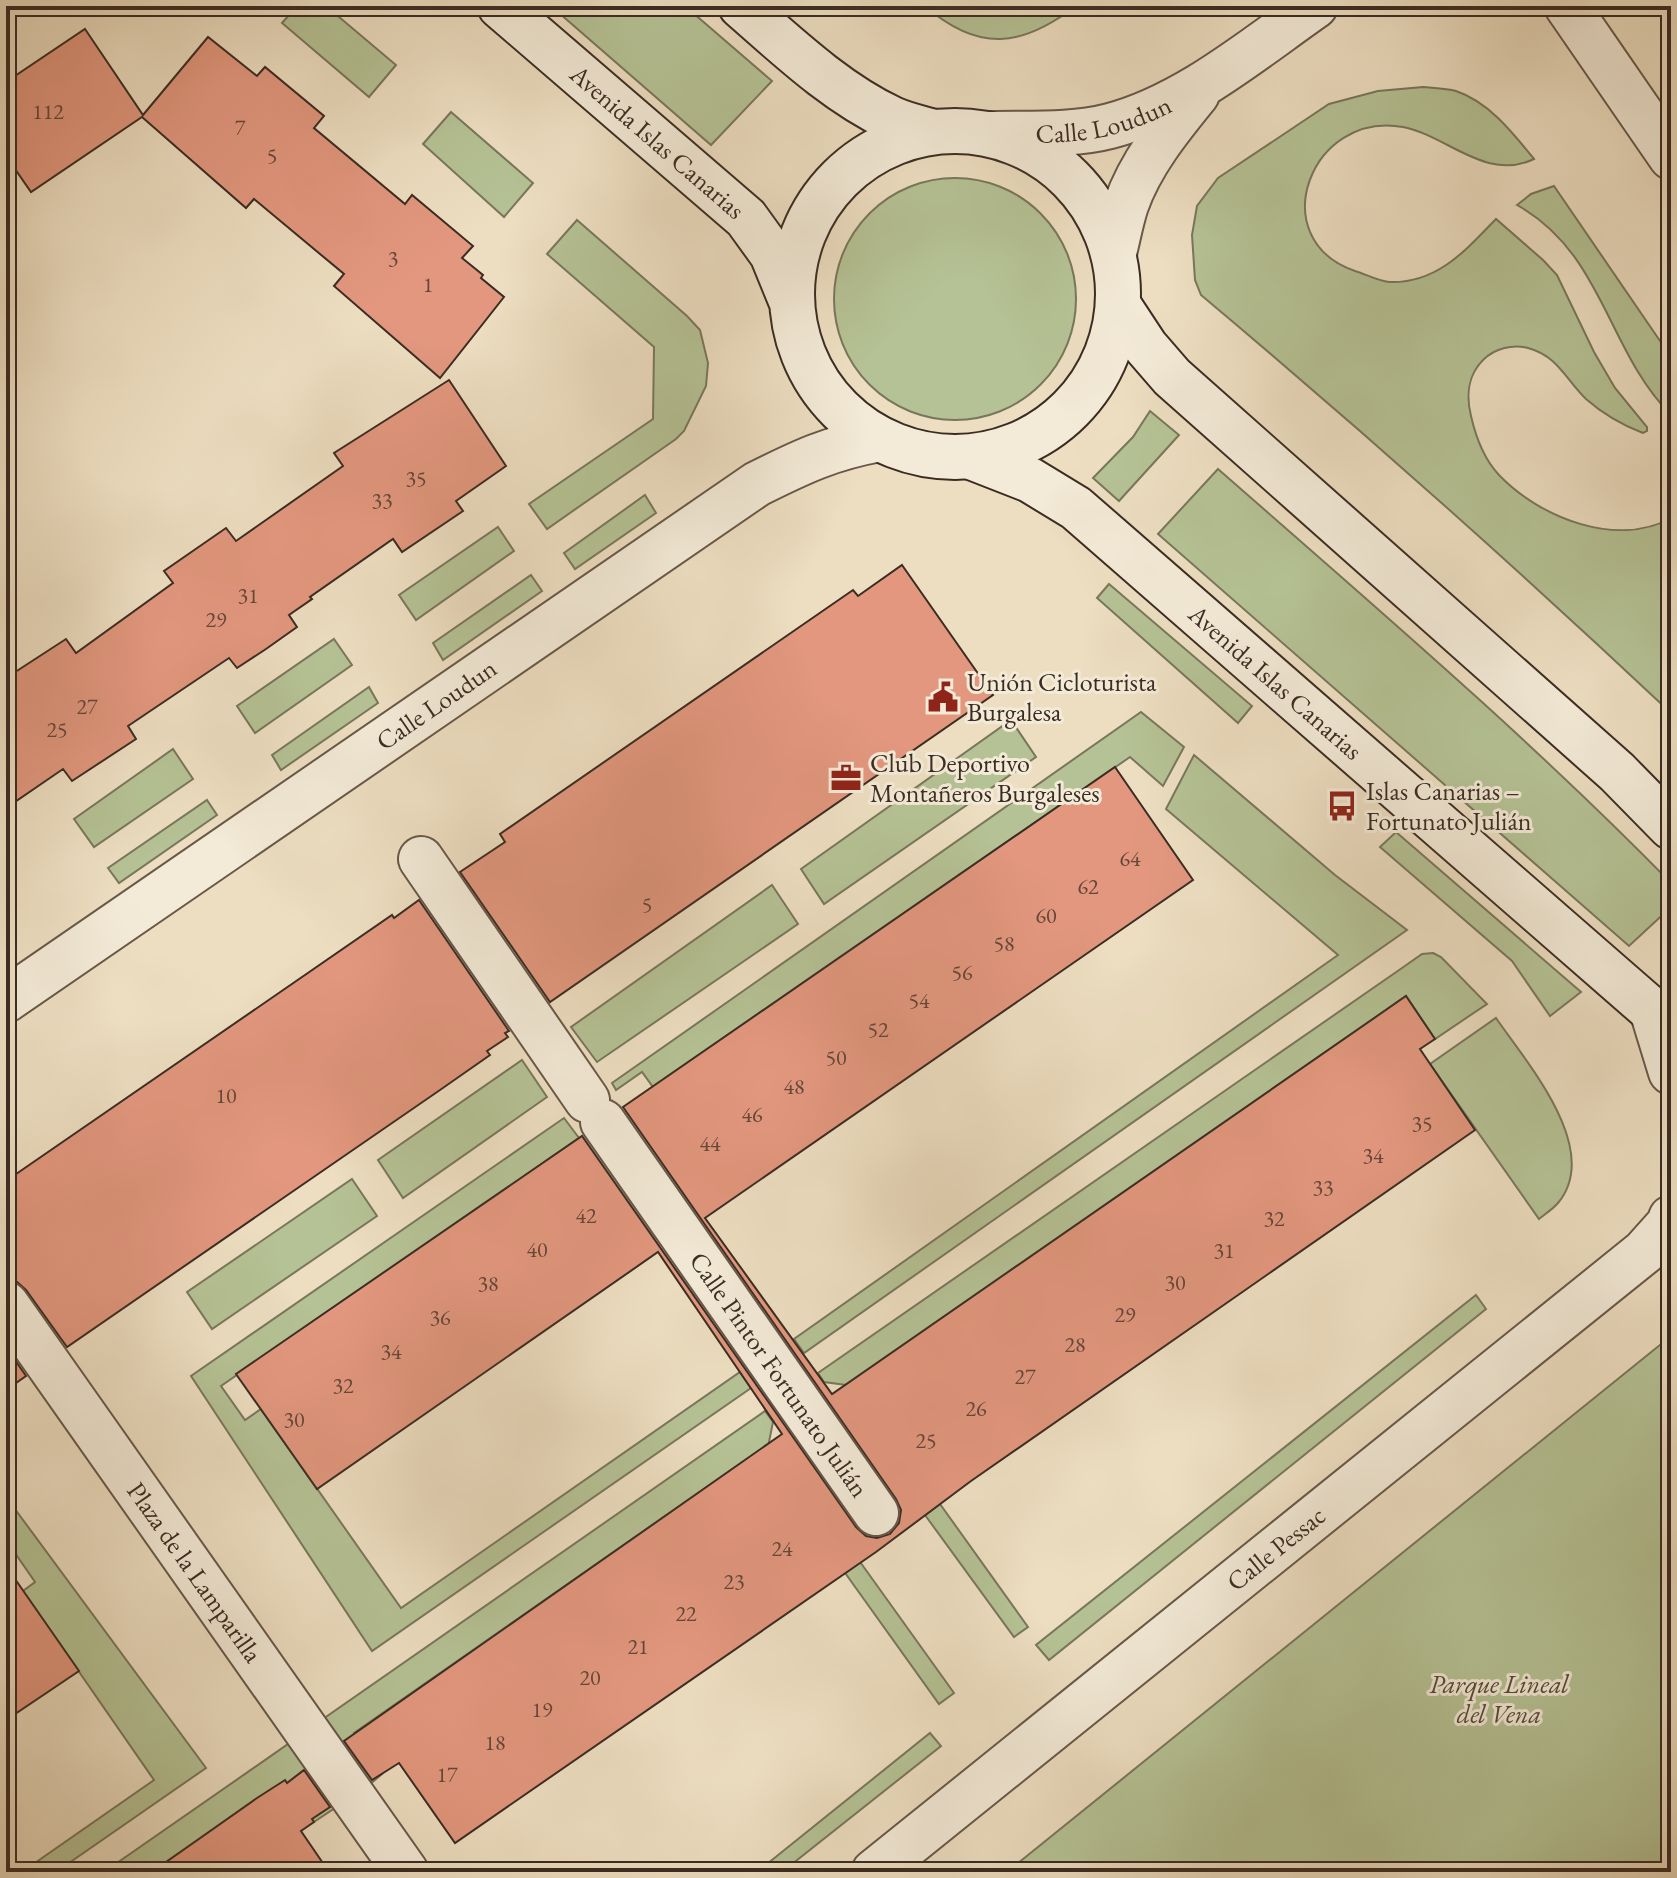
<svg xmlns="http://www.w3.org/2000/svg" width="1677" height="1878" font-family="'EB Garamond',serif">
	<rect width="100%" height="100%" fill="#eddec1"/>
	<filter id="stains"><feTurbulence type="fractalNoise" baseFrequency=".0025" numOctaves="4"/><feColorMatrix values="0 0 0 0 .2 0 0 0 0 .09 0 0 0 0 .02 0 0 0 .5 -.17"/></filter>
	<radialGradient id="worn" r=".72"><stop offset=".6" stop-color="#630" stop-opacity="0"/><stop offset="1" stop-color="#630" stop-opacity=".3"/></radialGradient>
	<g fill="#b5c295" stroke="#78775c" stroke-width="2">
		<path d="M297 6H326L396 65 369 97 282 23Z"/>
		<path d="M551 6H685L772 81 711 145Z"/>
		<path d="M925 6H1076C1022 47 979 53 925 6Z"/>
		<path d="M1423 87C1433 88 1446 88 1456 91 1489 102 1513 133 1534 159 1486 182 1448 136 1403 127 1311 110 1262 239 1355 271 1365 274 1378 281 1389 282 1437 284 1466 250 1496 219L1543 260 1557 275 1594 352 1615 388 1647 427V431L1643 433C1622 425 1603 414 1586 399 1566 380 1558 356 1528 348 1513 344 1495 348 1483 360 1468 375 1466 396 1471 416 1476 438 1484 459 1499 475 1540 518 1617 548 1671 518V713C1518 569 1362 430 1201 295L1195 280 1192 235 1197 206 1218 178 1329 104 1378 91Z"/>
		<path d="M451 112 533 183 504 217 423 144Z"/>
		<circle cx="955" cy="299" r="121"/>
		<path d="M1554 186 1671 357V415C1606 349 1604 254 1517 205L1531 194Z"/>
		<path d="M577 220 687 316 700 330 708 363 706 386 684 431 676 439 547 529 529 504 653 419 654 347 547 254Z"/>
		<path d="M1150 411 1179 435 1119 501 1093 478 1133 437Z"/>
		<path d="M1218 469C1372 604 1528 737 1671 883V907L1629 946 1158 534Z"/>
		<path d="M645 495 656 513 575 569 564 553Z"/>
		<path d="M498 527 514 551 416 620 399 595Z"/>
		<path d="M531 575 542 591 443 660 433 643Z"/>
		<path d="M1109 584 1252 706 1238 723 1097 598Z"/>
		<path d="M334 639 352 665 255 733 237 706Z"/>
		<path d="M369 687 378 703 281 770 272 755Z"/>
		<path d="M1141 712 1184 747 1163 786 1130 757 653 1087 642 1072 616 1090 612 1083Z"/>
		<path d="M1011 720 1036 757 824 904 801 869Z"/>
		<path d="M173 749 193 779 94 847 74 819Z"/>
		<path d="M1194 755 1335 875 1407 930 804 1353 794 1339 1338 955 1166 809Z"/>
		<path d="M207 800 217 815 119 883 108 868Z"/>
		<path d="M1396 832 1581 992 1550 1016 1512 961 1380 847Z"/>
		<path d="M772 885 798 924 597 1062 571 1027Z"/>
		<path d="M1433 953 1441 957 1487 1004 1435 1039 1406 996 1134 1186 861 1387 824 1382 818 1373 1402 968 1422 954Z"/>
		<path d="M1496 1018C1526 1062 1603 1149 1558 1203 1553 1209 1545 1214 1539 1219L1430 1064Z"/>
		<path d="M522 1060 547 1097 403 1198 378 1160Z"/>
		<path d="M564 1118 579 1138 221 1386 245 1420 261 1409 401 1608 740 1372 751 1388 372 1651 191 1376Z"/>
		<path d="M352 1179 377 1216 212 1329 187 1292Z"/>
		<path d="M1476 1295 1486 1309 1049 1660 1036 1645Z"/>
		<path d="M1671 1336V1872H1007Z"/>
		<path d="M765 1411 773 1422 766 1457 760 1450 354 1733 382 1774 369 1785 323 1719Z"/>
		<path d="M9 1501 206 1768 56 1872H22L154 1780 23 1591 35 1582 6 1540V1503Z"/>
		<path d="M940 1504 1028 1627 1014 1637 925 1515Z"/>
		<path d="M858 1559 954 1693 939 1704 843 1570Z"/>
		<path d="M930 1733 941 1746 782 1872H757Z"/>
		<path d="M291 1742 338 1806 314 1822 285 1781 151 1872H104Z"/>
	</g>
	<g fill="#e2977e" stroke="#3b2c23" stroke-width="2">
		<path d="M85 29 143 115 208 37 257 76 265 67 324 116 314 128 405 204 412 195 473 246 462 258 483 275 481 278 504 297 440 378 334 286 344 274 254 199 246 208 142 117 31 192 6 156V82Z"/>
		<path d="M449 380 506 466 456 501 463 511 402 552 393 539 310 597 312 599 289 615 297 627 266 649 237 668 229 658 128 726 136 739 72 781 63 769 6 808V678L66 639 76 653 173 583 164 571 226 528 236 541 343 466 334 453Z"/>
		<path d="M902 565 993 695 550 1002 460 872 505 842 500 834 853 590 858 596Z"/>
		<path d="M1115 767 1193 880 705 1218 832 1394 1406 996 1435 1039 1420 1049 1475 1130 971 1481 876 1552 455 1843 399 1763 372 1780 344 1741 782 1434 658 1252 317 1489 236 1374 582 1136 856 1527 866 1536 877 1538 890 1534 899 1523 901 1510 896 1499 623 1107Z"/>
		<path d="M419 900 509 1031 505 1033 508 1037 487 1051 490 1055 440 1090 67 1347 26 1290 17 1282 6 1279V1181L392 915 394 918Z"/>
		<path d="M6 1347 26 1376 6 1390Z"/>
		<path d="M6 1566 79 1671 6 1720Z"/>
		<path d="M304 1770 330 1807 312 1819 314 1822 301 1831 329 1872H152L257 1798 285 1780 287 1783Z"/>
	</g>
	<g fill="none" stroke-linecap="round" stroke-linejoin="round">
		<g stroke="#68584a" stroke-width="48">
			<g id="pedestrian">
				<path d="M421 859 587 1100"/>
				<path id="s1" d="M603 1122 876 1513"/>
				<path id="s2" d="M6 1304 406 1872"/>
			</g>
		</g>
		<g stroke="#68584a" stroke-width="48">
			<g id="minor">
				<path d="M1567 6 1671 157"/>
				<path id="s3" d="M989 134C1028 133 1072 136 1110 126 1186 106 1252 50 1315 6"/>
				<path d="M1114 253C1118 237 1121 220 1126 205 1140 164 1170 127 1197 94"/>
				<path id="s4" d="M6 1000 757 484C801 462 830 448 880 439"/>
				<path d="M1652 1010 1671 1072"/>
				<path id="s5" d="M874 1872 1644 1252 1669 1224 1671 1218"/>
			</g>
		</g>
		<g stroke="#3b2c23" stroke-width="48">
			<g id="secondary">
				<path id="s6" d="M500 6 746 218 772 254 790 298"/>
				<path d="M741 6C788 47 835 92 892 119 905 125 920 128 934 132"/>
				<circle cx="955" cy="294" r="163"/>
				<path d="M1119 306 1146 347 1172 377 1617 772 1671 827"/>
				<path id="s7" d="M971 457 1030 480 1076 508 1671 1027"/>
			</g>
		</g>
		<use href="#pedestrian" stroke="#f3ead7" stroke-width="44"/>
		<use href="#minor" stroke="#f3ead7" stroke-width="44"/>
		<use href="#secondary" stroke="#f3ead7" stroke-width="44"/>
	</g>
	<defs>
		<g id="civic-bare" transform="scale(2.4)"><path d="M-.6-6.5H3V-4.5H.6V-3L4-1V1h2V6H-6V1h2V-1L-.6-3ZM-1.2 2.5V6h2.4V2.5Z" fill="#8f2418" stroke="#f3ead7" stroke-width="2.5" paint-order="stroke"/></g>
		<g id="office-bare" transform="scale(2.4)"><path d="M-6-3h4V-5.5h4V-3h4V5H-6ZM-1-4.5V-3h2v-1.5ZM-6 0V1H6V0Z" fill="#8f2418" stroke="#f3ead7" stroke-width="2.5" paint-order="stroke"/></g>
		<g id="bus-bare" transform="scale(2.4)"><path d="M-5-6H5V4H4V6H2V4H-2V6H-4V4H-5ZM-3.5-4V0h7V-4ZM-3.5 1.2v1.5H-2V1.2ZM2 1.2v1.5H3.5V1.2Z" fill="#8f2418" stroke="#f3ead7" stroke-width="2.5" paint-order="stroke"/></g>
	</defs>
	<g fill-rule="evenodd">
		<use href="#civic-bare" x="943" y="697"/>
		<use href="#office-bare" x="846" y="778"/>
		<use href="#bus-bare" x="1342" y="806"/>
	</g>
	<g text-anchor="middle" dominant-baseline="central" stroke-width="6" stroke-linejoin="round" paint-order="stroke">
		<g font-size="22" fill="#65473a">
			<text x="48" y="111">112</text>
			<text x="240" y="127">7</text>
			<text x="272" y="155">5</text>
			<text x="393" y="258">3</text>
			<text x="428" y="284">1</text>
			<text x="416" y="478">35</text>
			<text x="382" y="500">33</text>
			<text x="248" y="595">31</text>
			<text x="216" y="619">29</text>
			<text x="87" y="706">27</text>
			<text x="57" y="729">25</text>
			<text x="1130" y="858">64</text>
			<text x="1088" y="886">62</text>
			<text x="647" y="904">5</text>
			<text x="1046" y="915">60</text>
			<text x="1004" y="943">58</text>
			<text x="962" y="972">56</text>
			<text x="919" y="1000">54</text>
			<text x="878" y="1029">52</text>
			<text x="836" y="1057">50</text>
			<text x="794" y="1086">48</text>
			<text x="226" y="1095">10</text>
			<text x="752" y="1114">46</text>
			<text x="1422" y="1123">35</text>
			<text x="710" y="1143">44</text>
			<text x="1373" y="1155">34</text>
			<text x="1323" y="1187">33</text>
			<text x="586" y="1215">42</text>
			<text x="1274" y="1218">32</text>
			<text x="537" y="1249">40</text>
			<text x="1224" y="1250">31</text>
			<text x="1175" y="1282">30</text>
			<text x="488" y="1283">38</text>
			<text x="1125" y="1314">29</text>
			<text x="440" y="1317">36</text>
			<text x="1075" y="1344">28</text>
			<text x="391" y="1351">34</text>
			<text x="1025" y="1376">27</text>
			<text x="343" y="1385">32</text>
			<text x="976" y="1408">26</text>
			<text x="294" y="1419">30</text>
			<text x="926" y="1440">25</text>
			<text x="782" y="1548">24</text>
			<text x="734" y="1581">23</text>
			<text x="686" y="1613">22</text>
			<text x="638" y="1646">21</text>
			<text x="590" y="1677">20</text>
			<text x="542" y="1709">19</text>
			<text x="495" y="1742">18</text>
			<text x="447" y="1774">17</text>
		</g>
		<g font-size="26" fill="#3b2c23" stroke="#f3ead7">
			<text stroke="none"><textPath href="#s3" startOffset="116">Calle Loudun</textPath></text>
			<text stroke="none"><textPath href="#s6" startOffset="208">Avenida Islas Canarias</textPath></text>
			<text stroke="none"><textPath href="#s7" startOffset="382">Avenida Islas Canarias</textPath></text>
			<text stroke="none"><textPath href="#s4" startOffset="522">Calle Loudun</textPath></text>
			<text stroke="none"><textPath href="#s1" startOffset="308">Calle Pintor Fortunato Julián</textPath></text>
			<text stroke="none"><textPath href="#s5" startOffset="516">Calle Pessac</textPath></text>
			<text stroke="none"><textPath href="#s2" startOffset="328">Plaza de la Lamparilla</textPath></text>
		</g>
		<g font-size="26" fill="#3b2c23" stroke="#f3ead7" text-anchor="start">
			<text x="967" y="682">Unión Cicloturista<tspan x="967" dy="30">Burgalesa</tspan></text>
			<text x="870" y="763">Club Deportivo<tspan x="870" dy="30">Montañeros Burgaleses</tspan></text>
			<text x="1366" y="791">Islas Canarias –<tspan x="1366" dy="30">Fortunato Julián</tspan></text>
		</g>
		<g font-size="26" font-style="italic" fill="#534a3a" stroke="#f3ead7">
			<text x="1499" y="1684">Parque Lineal<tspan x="1499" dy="30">del Vena</tspan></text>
		</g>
	</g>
	<rect width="1677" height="1878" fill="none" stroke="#eddec1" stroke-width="32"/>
	<rect x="8" y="8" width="1661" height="1862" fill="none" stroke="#3b2c23" stroke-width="4"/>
	<rect x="16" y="16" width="1645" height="1846" fill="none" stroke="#3b2c23" stroke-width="2"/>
	<rect width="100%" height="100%" filter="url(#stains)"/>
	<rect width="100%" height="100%" fill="url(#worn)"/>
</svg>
